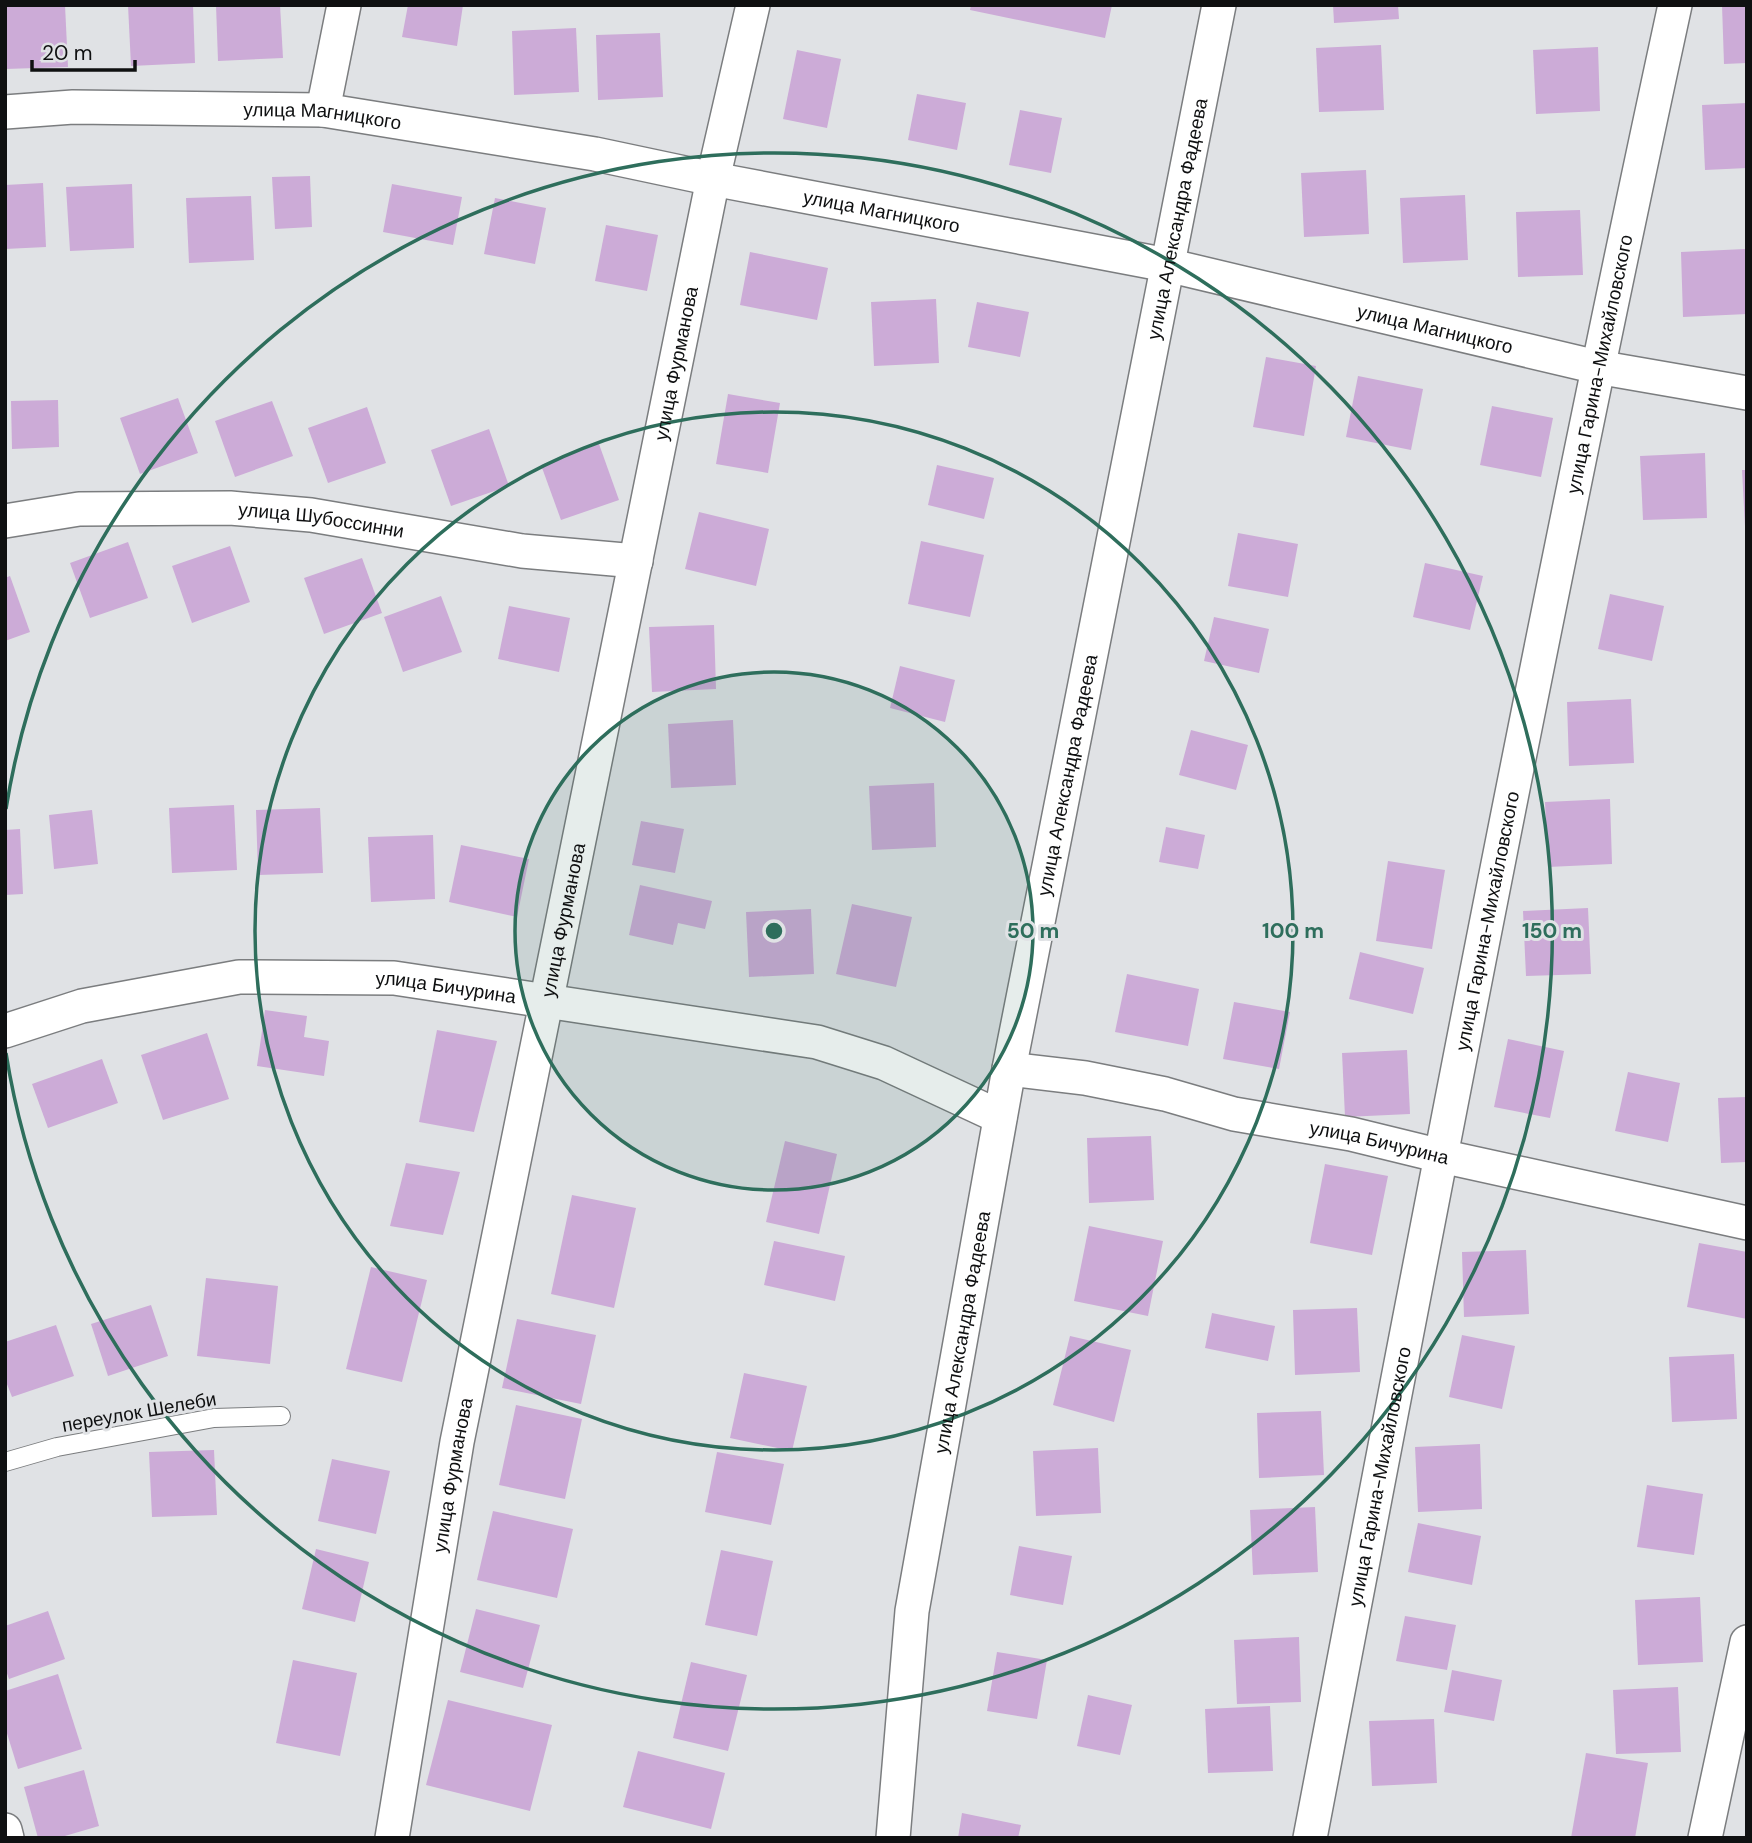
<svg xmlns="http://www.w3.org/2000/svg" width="1752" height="1843" font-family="'DM Sans',sans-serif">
	<rect width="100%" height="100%" fill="#e0e2e5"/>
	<g fill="#ccabd7">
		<path d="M5 5H65L68 67 5 69Z"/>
		<path d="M128 5H193L195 63 131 66Z"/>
		<path d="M216 5H280L283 58 218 61Z"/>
		<path d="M408 5H463L457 46 402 37Z"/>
		<path d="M971 5H1112L1105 38 970 10Z"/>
		<path d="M1333 5H1398L1399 19 1334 23Z"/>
		<path d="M1722 5H1747V63L1724 64Z"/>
		<path d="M576 28 579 92 514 95 512 31Z"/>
		<path d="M660 33 663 97 598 100 596 35Z"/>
		<path d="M1381 45 1384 110 1319 112 1316 48Z"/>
		<path d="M1598 47 1600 111 1536 114 1533 50Z"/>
		<path d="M797 50 841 59 827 128 783 119Z"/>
		<path d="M917 94 966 103 957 150 908 140Z"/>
		<path d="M1747 103V168L1705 170 1702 105Z"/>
		<path d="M1020 110 1062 118 1051 173 1009 165Z"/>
		<path d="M1366 170 1369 234 1304 237 1301 173Z"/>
		<path d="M310 176 312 227 275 229 272 177Z"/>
		<path d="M43 183 46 247 5 249V185Z"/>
		<path d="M132 184 134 248 70 251 66 187Z"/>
		<path d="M392 184 462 197 453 245 383 232Z"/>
		<path d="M1465 195 1468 260 1403 263 1400 198Z"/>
		<path d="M251 196 254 260 189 263 186 198Z"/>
		<path d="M495 198 546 208 535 264 484 254Z"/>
		<path d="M1580 210 1583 275 1518 277 1516 212Z"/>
		<path d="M606 225 658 235 647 291 595 281Z"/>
		<path d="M1745 249 1747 314 1683 317 1681 252Z"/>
		<path d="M750 252 828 268 817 320 740 305Z"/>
		<path d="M936 299 939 363 874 366 871 302Z"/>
		<path d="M977 302 1029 312 1020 357 968 347Z"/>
		<path d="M1266 357 1316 366 1304 436 1253 427Z"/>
		<path d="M1358 376 1423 389 1411 450 1346 437Z"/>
		<path d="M728 394 780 403 768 473 716 464Z"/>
		<path d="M178 398 198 453 140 474 120 418Z"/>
		<path d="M58 400 59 447 12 449 11 401Z"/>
		<path d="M272 401 293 456 235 477 215 421Z"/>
		<path d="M1492 406 1553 418 1541 477 1480 465Z"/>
		<path d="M367 407 386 463 328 483 308 428Z"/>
		<path d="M489 429 509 486 451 506 431 450Z"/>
		<path d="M599 444 619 500 561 520 541 465Z"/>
		<path d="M1705 453 1707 518 1643 520 1640 456Z"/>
		<path d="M937 465 994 478 984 519 928 505Z"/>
		<path d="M1742 470H1747V526H1745Z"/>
		<path d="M699 512 769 529 756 586 685 569Z"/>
		<path d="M1238 533 1298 544 1288 597 1228 586Z"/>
		<path d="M921 541 984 555 970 617 908 604Z"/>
		<path d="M128 542 148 598 90 618 70 563Z"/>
		<path d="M230 546 250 602 192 623 172 566Z"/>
		<path d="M362 558 382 613 324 634 304 578Z"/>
		<path d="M1425 563 1483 576 1470 630 1413 617Z"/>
		<path d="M10 576 30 632 5 641V578Z"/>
		<path d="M1610 594 1664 606 1652 661 1598 649Z"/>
		<path d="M441 596 462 652 403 672 384 617Z"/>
		<path d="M509 606 570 618 559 672 498 659Z"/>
		<path d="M1214 617 1269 629 1259 673 1204 661Z"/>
		<path d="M714 625 716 689 652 692 649 627Z"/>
		<path d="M900 666 955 680 945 722 890 708Z"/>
		<path d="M1631 699 1634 763 1569 766 1567 702Z"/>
		<path d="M733 720 736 785 671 788 668 724Z"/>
		<path d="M1191 730 1248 745 1236 790 1179 775Z"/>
		<path d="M934 783 936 847 872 850 869 786Z"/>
		<path d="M1610 799 1612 864 1548 867 1545 802Z"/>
		<path d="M234 805 237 870 172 873 169 808Z"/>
		<path d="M320 808 323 873 258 875 256 810Z"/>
		<path d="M92 810 98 864 54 869 49 815Z"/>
		<path d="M641 821 684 829 675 873 632 865Z"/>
		<path d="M1166 827 1205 835 1198 869 1159 862Z"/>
		<path d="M20 829 23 894 5 895V830Z"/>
		<path d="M433 835 435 899 371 902 368 837Z"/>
		<path d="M461 845 529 859 517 917 449 902Z"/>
		<path d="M1388 861 1445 870 1432 949 1376 941Z"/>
		<path d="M640 885 712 901 705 929 678 923 673 945 629 935Z"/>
		<path d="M852 904 912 917 896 987 836 974Z"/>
		<path d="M1588 908 1591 974 1526 976 1523 911Z"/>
		<path d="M811 909 814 974 749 977 746 912Z"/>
		<path d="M1360 952 1424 968 1413 1014 1349 999Z"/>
		<path d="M1127 974 1199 989 1188 1046 1115 1032Z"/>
		<path d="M1234 1002 1290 1012 1279 1069 1223 1059Z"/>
		<path d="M265 1010 307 1016 304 1037 329 1041 324 1076 257 1066Z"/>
		<path d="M437 1030 497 1041 474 1132 419 1122Z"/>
		<path d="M207 1033 229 1099 163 1120 141 1055Z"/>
		<path d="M1508 1039 1564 1051 1550 1118 1494 1107Z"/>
		<path d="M1407 1050 1410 1114 1345 1117 1342 1053Z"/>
		<path d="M102 1059 118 1103 48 1128 32 1084Z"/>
		<path d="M1628 1072 1680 1083 1668 1142 1615 1131Z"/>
		<path d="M1747 1097V1162L1721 1163 1718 1098Z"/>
		<path d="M1151 1136 1154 1200 1089 1203 1087 1138Z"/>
		<path d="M785 1141 837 1154 819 1234 766 1222Z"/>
		<path d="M406 1163 460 1172 443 1235 390 1226Z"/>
		<path d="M1325 1164 1388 1176 1372 1255 1310 1243Z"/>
		<path d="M572 1195 636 1208 614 1308 551 1294Z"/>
		<path d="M1089 1226 1163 1241 1148 1316 1074 1301Z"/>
		<path d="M774 1241 845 1256 835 1301 764 1285Z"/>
		<path d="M1699 1243 1747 1252V1319L1687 1307Z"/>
		<path d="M1526 1250 1529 1314 1464 1317 1462 1252Z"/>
		<path d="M371 1267 427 1280 402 1382 346 1369Z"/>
		<path d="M206 1278 278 1286 270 1364 197 1356Z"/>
		<path d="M151 1305 168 1356 108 1376 91 1324Z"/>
		<path d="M1357 1308 1360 1372 1295 1375 1293 1310Z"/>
		<path d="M1212 1313 1275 1326 1268 1361 1205 1348Z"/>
		<path d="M517 1319 596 1335 581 1404 502 1388Z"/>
		<path d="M56 1325 74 1376 12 1397 5 1379V1342Z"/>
		<path d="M1462 1335 1515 1346 1502 1409 1449 1397Z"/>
		<path d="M1070 1336 1131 1350 1114 1422 1053 1405Z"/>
		<path d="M1734 1354 1737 1419 1672 1422 1669 1357Z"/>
		<path d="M744 1373 807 1386 792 1451 730 1438Z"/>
		<path d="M516 1405 582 1419 565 1499 499 1485Z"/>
		<path d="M1321 1411 1324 1475 1259 1478 1257 1413Z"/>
		<path d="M1480 1444 1482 1509 1418 1512 1415 1447Z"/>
		<path d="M1098 1448 1101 1513 1036 1516 1033 1451Z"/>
		<path d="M214 1450 217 1515 152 1517 149 1452Z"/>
		<path d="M717 1452 784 1464 771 1525 705 1512Z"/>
		<path d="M332 1459 390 1471 376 1534 318 1521Z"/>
		<path d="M1647 1485 1703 1494 1694 1555 1637 1547Z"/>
		<path d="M1315 1507 1318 1572 1253 1575 1250 1510Z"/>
		<path d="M493 1511 573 1529 557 1598 477 1580Z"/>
		<path d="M1418 1523 1481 1536 1472 1585 1408 1572Z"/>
		<path d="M1019 1546 1072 1556 1063 1605 1010 1595Z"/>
		<path d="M316 1549 369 1562 355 1622 302 1609Z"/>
		<path d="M721 1550 773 1561 757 1636 705 1625Z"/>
		<path d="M1700 1597 1703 1662 1638 1665 1635 1600Z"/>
		<path d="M476 1609 540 1625 523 1688 460 1672Z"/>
		<path d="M48 1611 65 1659 9 1679 5 1668V1626Z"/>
		<path d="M1405 1616 1456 1625 1447 1670 1396 1661Z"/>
		<path d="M1299 1637 1301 1702 1237 1704 1234 1640Z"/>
		<path d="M997 1652 1047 1660 1037 1719 987 1711Z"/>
		<path d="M293 1660 357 1673 340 1756 276 1743Z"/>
		<path d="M691 1662 747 1675 728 1751 673 1738Z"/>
		<path d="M1452 1670 1502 1680 1494 1721 1444 1712Z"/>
		<path d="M58 1674 82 1749 18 1769 5 1727V1691Z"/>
		<path d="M1678 1687 1681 1752 1616 1754 1613 1690Z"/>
		<path d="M1088 1695 1132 1705 1120 1755 1077 1746Z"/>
		<path d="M448 1700 552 1725 530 1811 426 1785Z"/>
		<path d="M1270 1706 1273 1771 1208 1773 1205 1709Z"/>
		<path d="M1434 1719 1437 1783 1372 1786 1369 1721Z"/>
		<path d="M638 1751 725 1773 711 1829 623 1807Z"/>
		<path d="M1586 1753 1648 1763 1635 1838H1571Z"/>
		<path d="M84 1770 99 1826 58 1838H38L24 1787Z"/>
		<path d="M962 1813 1021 1825 1018 1838H958Z"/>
	</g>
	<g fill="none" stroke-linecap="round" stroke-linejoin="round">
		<g stroke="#7b7d7f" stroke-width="20">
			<path id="lane" d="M5 1462 57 1447 214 1418 281 1416"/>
		</g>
		<g stroke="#7b7d7f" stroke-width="36">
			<g id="street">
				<path d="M323 110 344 5"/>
				<path id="s1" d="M5 112 73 107 323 110 595 154 713 179 1167 265 1597 367 1747 393"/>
				<path id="s2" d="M5 521 79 509 230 508 311 515 522 551 636 561"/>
				<path id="s3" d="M5 1031 82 1006 239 977 394 978 817 1042 884 1063 1000 1117"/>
				<path id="s4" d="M1009 1069 1085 1078 1165 1094 1234 1114 1351 1134 1441 1156 1747 1223"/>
				<path d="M5 1830 7 1838"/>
				<path id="s5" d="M392 1838 457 1442 713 179 753 5"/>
				<path id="s6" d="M893 1838 912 1611 1009 1069 1219 5"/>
				<path id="s7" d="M1310 1838C1427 1226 1543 614 1675 5"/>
				<path d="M1705 1838 1747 1642"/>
			</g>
		</g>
		<use href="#lane" stroke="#fff" stroke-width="18"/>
		<use href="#street" stroke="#fff" stroke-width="33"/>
	</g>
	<circle cx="774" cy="931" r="259" fill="#2e6e5c" fill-opacity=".12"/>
	<g fill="none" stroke="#2e6e5c" stroke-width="3.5">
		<circle cx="774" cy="931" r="259"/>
		<circle cx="774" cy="931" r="519"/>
		<path d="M6 809A778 778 0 1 1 6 1053"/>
	</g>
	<g text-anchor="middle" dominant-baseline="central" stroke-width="6" stroke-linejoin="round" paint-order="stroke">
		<g font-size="19" fill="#0f1011" stroke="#e0e2e5">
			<text stroke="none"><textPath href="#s1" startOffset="318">улица Магницкого</textPath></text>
			<text stroke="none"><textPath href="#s1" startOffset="886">улица Магницкого</textPath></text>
			<text stroke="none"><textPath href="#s6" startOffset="1645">улица Александра Фадеева</textPath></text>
			<text stroke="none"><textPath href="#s1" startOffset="1452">улица Магницкого</textPath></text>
			<text stroke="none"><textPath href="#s5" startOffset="1502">улица Фурманова</textPath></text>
			<text stroke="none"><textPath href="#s7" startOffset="1502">улица Гарина-Михайловского</textPath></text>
			<text stroke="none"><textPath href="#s2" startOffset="318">улица Шубоссинни</textPath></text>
			<text stroke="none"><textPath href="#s6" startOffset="1078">улица Александра Фадеева</textPath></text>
			<text stroke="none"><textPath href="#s5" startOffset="934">улица Фурманова</textPath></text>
			<text stroke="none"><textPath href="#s7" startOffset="934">улица Гарина-Михайловского</textPath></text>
			<text stroke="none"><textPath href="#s3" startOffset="448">улица Бичурина</textPath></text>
			<text stroke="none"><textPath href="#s4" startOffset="378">улица Бичурина</textPath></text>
			<text stroke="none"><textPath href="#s6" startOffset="511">улица Александра Фадеева</textPath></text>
			<text transform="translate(139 1412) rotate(-10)">переулок Шелеби</text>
			<text stroke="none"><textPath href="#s5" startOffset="368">улица Фурманова</textPath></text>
			<text stroke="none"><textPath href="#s7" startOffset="368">улица Гарина-Михайловского</textPath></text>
		</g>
	</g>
	<circle cx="774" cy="931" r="10" fill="#2e6e5c" stroke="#e0e2e5" stroke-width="3.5"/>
	<g font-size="21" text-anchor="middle" font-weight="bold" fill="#2e6e5c" stroke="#e0e2e5" stroke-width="6" stroke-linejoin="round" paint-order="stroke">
		<text x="1033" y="938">50 m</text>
		<text x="1293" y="938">100 m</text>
		<text x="1552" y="938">150 m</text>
	</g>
	<rect width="1752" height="1843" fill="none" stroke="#0f1011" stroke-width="14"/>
	<path d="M32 60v10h103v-10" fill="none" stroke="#0f1011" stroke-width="3.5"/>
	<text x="42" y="60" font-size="21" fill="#0f1011" stroke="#e0e2e5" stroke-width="5" paint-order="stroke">20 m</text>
</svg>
